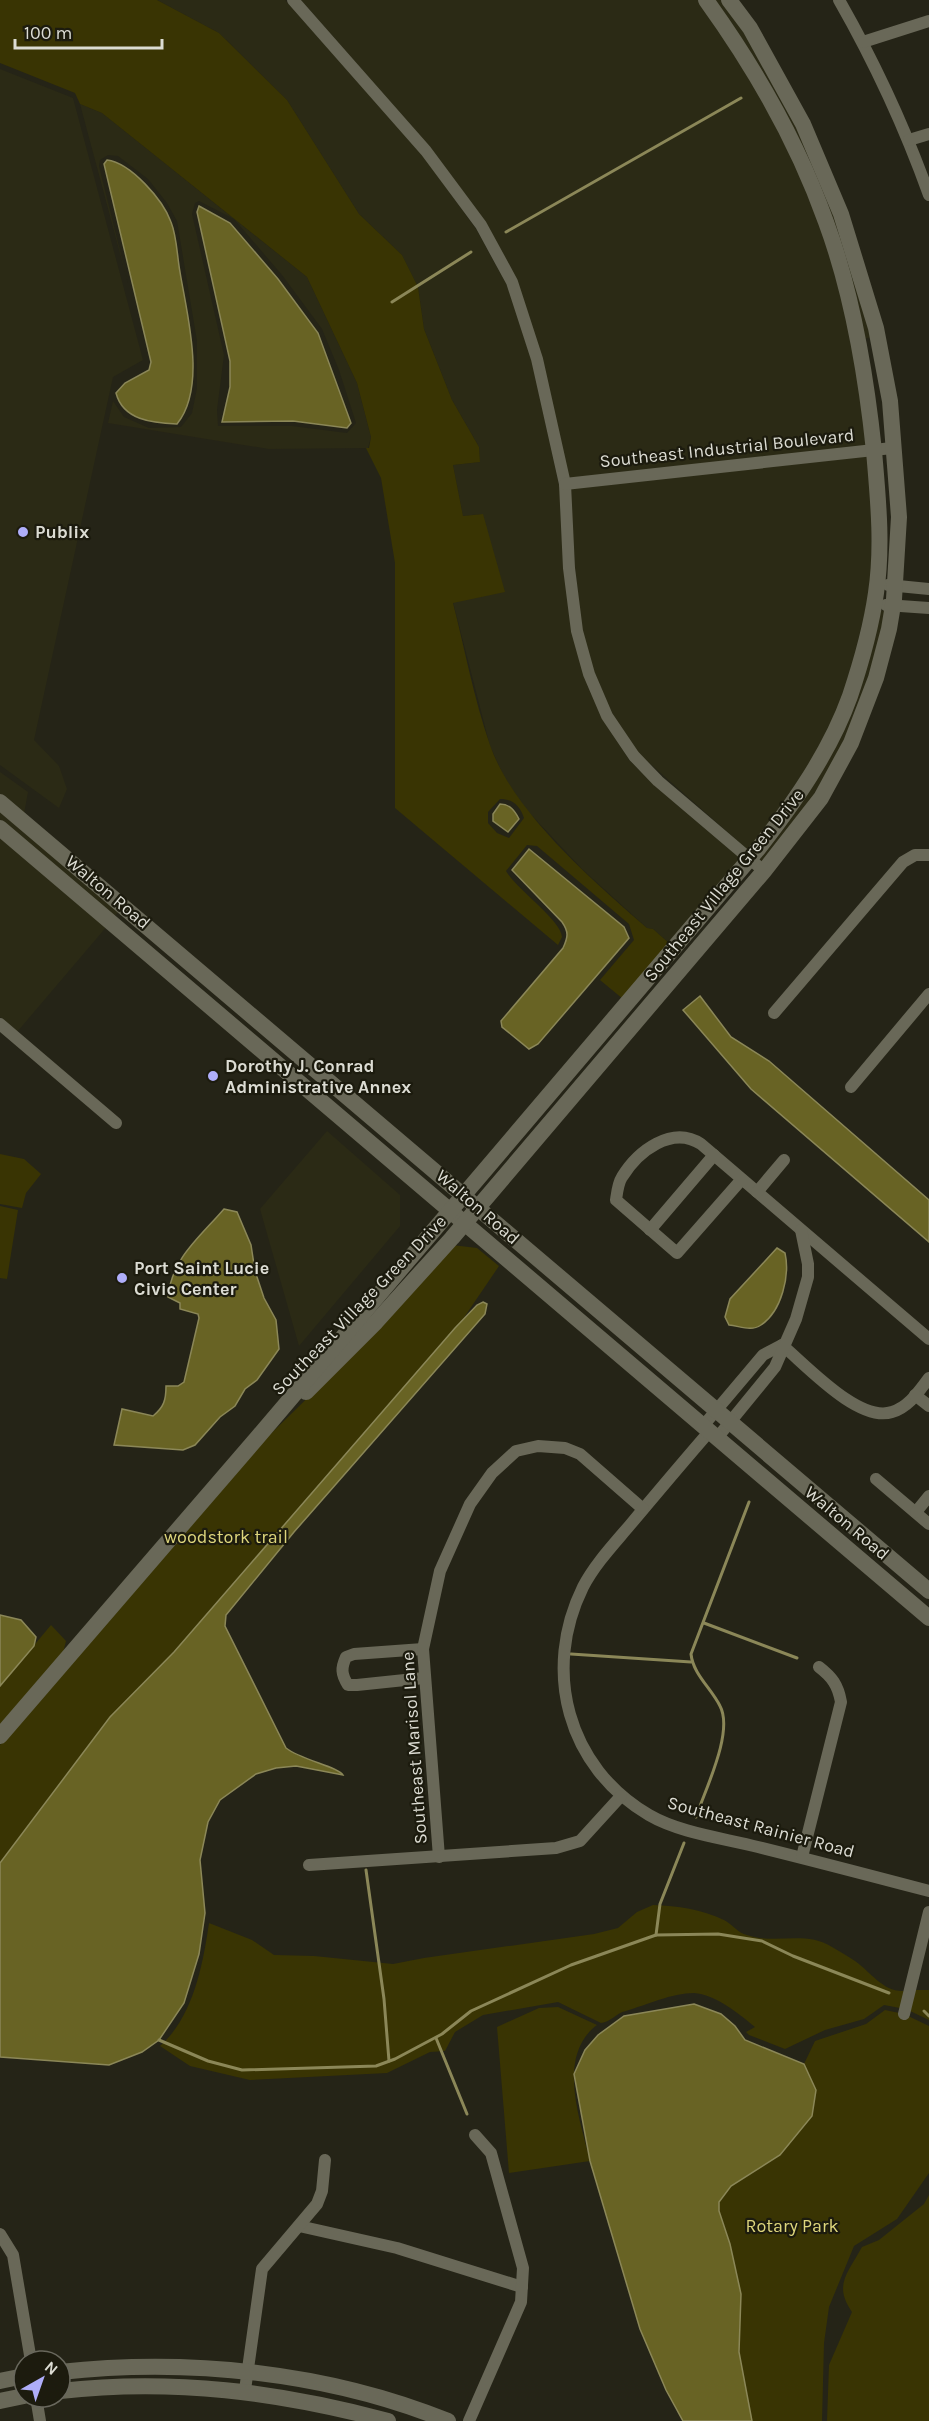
<svg xmlns="http://www.w3.org/2000/svg" width="929" height="2421" font-family="Karla,sans-serif">
	<rect width="100%" height="100%" fill="#252417"/>
	<g fill="#2b2a15" fill-rule="evenodd">
		<path d="M157 0H285L422 154 476 229 507 285 532 361 559 485 584 676 588 687 603 720 630 761 654 785 742 860 670 944 653 929 647 928 582 869 524 807 504 777 490 746 453 602 482 514 463 516 453 465 480 462 479 447 452 400 424 329 418 287 402 255 359 214 287 100 219 33Z"/>
		<path d="M301 0H699L727 39 782 134 821 225 852 335 868 446 569 478 542 357 481 216 430 147Z"/>
		<path d="M713 0H721L739 24 798 127 836 217 872 337 863 339 832 221Z"/>
		<path d="M0 69 73 98 143 360 113 377 34 740 59 766 67 789 59 808 0 765Z"/>
		<path d="M80 104 102 113 307 277 357 383 371 437 368 448 269 449 108 423 113 401 124 417 149 428 181 427 192 413 197 388V341L177 221 167 203 148 179 118 156 108 155 100 160 99 166 128 283ZM199 201 234 219 282 275 322 329 339 370 356 423 347 433 292 426H218L217 410 224 355 192 214 195 203Z"/>
		<path d="M869 456 872 493 871 588 844 697 820 749 749 851 638 753 612 713 594 672 582 630 575 567 570 489Z"/>
		<path d="M887 610 884 628 849 734 803 813 764 863 757 858 795 809 877 611Z"/>
		<path d="M0 772 28 792 24 814 0 795Z"/>
		<path d="M0 811 120 910 115 916 0 821Z"/>
		<path d="M0 835 108 925 17 1032 0 1017Z"/>
		<path d="M327 1131 400 1195V1226L299 1346 260 1209Z"/>
	</g>
	<g fill="#393403" fill-rule="evenodd">
		<path d="M0 0H157L219 33 287 100 359 214 402 255 418 287 424 329 452 400 479 447 480 462 453 465 463 516 483 514 505 592 453 603C465 650 474 699 490 745 513 812 594 882 647 928L653 929 670 944 623 999 600 980 634 940 629 924 537 846 527 845 506 871C517 890 561 920 562 937L558 945 395 808V563L381 478 366 448H369L371 437 357 383 307 277 102 113 80 104 75 93 0 63ZM500 799C513 799 520 806 524 818L509 838 497 833 488 823V812Z"/>
		<path d="M0 1154 24 1159 41 1174 26 1193 22 1208 0 1204Z"/>
		<path d="M0 1206 18 1210 7 1279 0 1278Z"/>
		<path d="M452 1245 477 1248 499 1266 463 1319 174 1652 105 1724 0 1863V1745L243 1461 334 1372Z"/>
		<path d="M51 1625 66 1641 63 1653 0 1727V1686Z"/>
		<path d="M653 1905C678 1906 701 1909 724 1920 732 1924 738 1933 747 1935 776 1945 805 1930 832 1947 840 1952 848 1956 855 1961 872 1973 883 1992 904 1991L900 2008 884 2005 864 2019 825 2030 785 2049 749 2035 746 2032 755 2027C739 2014 715 1994 694 1993 672 1993 646 2005 626 2011 616 2013 611 2022 601 2023L558 2002 483 2015 455 2032 445 2051 430 2052 387 2073 250 2080 190 2066 160 2046C193 2017 203 1965 209 1923L252 1940 274 1955 314 1956 393 1964 424 1958 594 1934 618 1928 637 1912Z"/>
		<path d="M915 1990H929V2020L910 2011Z"/>
		<path d="M558 2007 597 2025C556 2056 580 2119 590 2161L509 2173 497 2027 539 2008Z"/>
		<path d="M885 2010 904 2014 929 2026V2173L897 2219 854 2246 829 2307 824 2343 822 2421H752L739 2352 741 2294 730 2244 719 2211V2202L731 2186 780 2155 812 2116 816 2090 804 2064 815 2041 866 2024Z"/>
		<path d="M929 2195V2421H827L829 2365 852 2312C833 2285 848 2273 862 2247L879 2240 924 2204Z"/>
	</g>
	<g fill="#686324" stroke="#8b8758" stroke-width="1.5">
		<path d="M107 160C131 163 163 200 171 222 177 237 177 256 180 272 187 315 207 387 177 424 152 423 123 420 116 393L125 383 149 370 151 362 104 164Z"/>
		<path d="M199 206 230 223 278 279 318 333 351 423 347 428 293 421 222 422 230 387V361L197 212Z"/>
		<path d="M500 804C510 804 515 811 519 819L508 832 493 821V814Z"/>
		<path d="M529 849 624 927 629 938 538 1044 529 1049 502 1027 501 1021 563 948C568 937 569 932 562 922L512 870Z"/>
		<path d="M700 996 731 1037 769 1061 929 1200V1242L751 1089 683 1010Z"/>
		<path d="M224 1209 237 1212 251 1245 255 1271 264 1298 276 1320 279 1349 257 1380 245 1389 235 1406 220 1417 195 1445 183 1450 114 1445 122 1409 153 1416C164 1407 166 1400 166 1386H178L184 1382 199 1318 198 1314 180 1309V1303L168 1297C172 1258 199 1238 224 1209Z"/>
		<path d="M777 1248 785 1253C790 1275 782 1311 761 1325 751 1332 740 1326 729 1325L725 1317 730 1299Z"/>
		<path d="M483 1302 487 1304 485 1314 294 1532 226 1615 225 1626 286 1748C301 1760 339 1767 343 1775L296 1766 276 1768 256 1774 220 1800 208 1822 200 1860 205 1913 199 1954 184 2003 159 2040 142 2052 109 2065 0 2057V1863L110 1717 174 1652 455 1328 477 1305Z"/>
		<path d="M0 1615 21 1620 36 1637 34 1646 0 1686Z"/>
		<path d="M694 2004 721 2014 735 2026 745 2040 804 2064 816 2090 812 2116 780 2155 731 2186 719 2202V2211L730 2244 741 2294 739 2352 752 2421H683L666 2390 640 2329 590 2161 574 2074 585 2050 598 2035 624 2016Z"/>
	</g>
	<g fill="none" stroke-linecap="round" stroke-linejoin="round">
		<g stroke="#8b8758" stroke-width="3">
			<path d="M506 232 741 98"/>
			<path d="M392 302 471 252"/>
			<path d="M704 1623 797 1658"/>
			<path d="M571 1654 691 1662"/>
			<path d="M696 1817C705 1790 734 1732 720 1706 711 1688 693 1674 691 1654L749 1502"/>
			<path d="M366 1870 384 1999 389 2061"/>
			<path d="M656 1935 660 1904 684 1843"/>
			<path d="M924 2011 929 2016"/>
			<path d="M436 2038 467 2114"/>
			<path d="M159 2040 208 2061 242 2070 376 2066 395 2059 442 2034 471 2011 571 1965 656 1935 718 1934 762 1941 793 1956 889 1993"/>
		</g>
		<g stroke="#696858" stroke-width="12">
			<path d="M293 0 426 151 481 225 512 282 537 359 565 484 569 568 577 631 589 674 607 716 634 756 658 781 764 871"/>
			<path d="M839 0C875 63 905 128 929 195"/>
			<path d="M863 42 929 21"/>
			<path d="M909 140 929 134"/>
			<path d="M565 484 892 448"/>
			<path d="M888 585 929 589"/>
			<path d="M886 605 929 608"/>
			<path d="M774 1013 903 862 915 855H929"/>
			<path d="M0 1024 116 1123"/>
			<path d="M851 1087 929 994"/>
			<path d="M742 1179 677 1253 616 1200C617 1193 618 1183 622 1177 638 1151 672 1125 701 1144L929 1339"/>
			<path d="M757 1192 784 1160"/>
			<path d="M650 1230 714 1155"/>
			<path d="M782 1345C807 1366 859 1423 892 1412 909 1407 919 1391 929 1378"/>
			<path d="M915 1395 929 1406"/>
			<path d="M703 1426 763 1355 782 1345"/>
			<path d="M709 1432C682 1463 656 1494 630 1525 614 1544 595 1564 583 1587 542 1670 567 1767 649 1815 680 1833 723 1838 758 1847 815 1861 872 1876 929 1891"/>
			<path d="M717 1438 775 1367 796 1319 808 1277V1264L801 1230"/>
			<path d="M876 1479 929 1524"/>
			<path d="M916 1512 929 1496"/>
			<path d="M423 1649 354 1654 346 1657C341 1668 341 1674 348 1685H357L424 1678"/>
			<path d="M439 1857 423 1649 440 1571 470 1504 492 1473 516 1451 538 1446 565 1448 580 1454 643 1509"/>
			<path d="M802 1857 841 1702C838 1685 832 1677 819 1667"/>
			<path d="M309 1865 556 1848 580 1841 621 1796"/>
			<path d="M904 2014 929 1912"/>
			<path d="M299 2226 397 2248 522 2287"/>
			<path d="M0 2234 13 2255 31 2361"/>
			<path d="M245 2390 262 2269 317 2204 322 2191 325 2160"/>
			<path d="M36 2397 40 2421"/>
			<path d="M469 2421 521 2302 523 2268 491 2153 475 2135"/>
		</g>
		<g stroke="#696858" stroke-width="16">
			<path d="M0 802 929 1591"/>
			<path d="M0 828 929 1618"/>
			<path d="M306 1392 376 1322 452 1238 764 871 821 798 851 743 876 678 889 629 894 599 899 517 890 401 876 328 841 214 803 124 750 28 729 0"/>
			<path d="M0 1736 257 1438 758 849C794 803 830 752 850 696 861 663 871 628 876 593 883 546 878 498 874 451 866 374 853 295 826 222 798 143 755 68 706 0"/>
			<path d="M60 2372C189 2358 327 2372 448 2421"/>
			<path d="M0 2381 24 2376"/>
			<path d="M60 2391C172 2378 280 2392 388 2421"/>
			<path d="M0 2401 24 2396"/>
		</g>
	</g>
	<g fill="#afaefa" stroke="#1c1b0e" stroke-width="2">
		<circle cx="23" cy="532" r="6"/>
		<circle cx="213" cy="1076" r="6"/>
		<circle cx="122" cy="1278" r="6"/>
	</g>
	<g text-anchor="middle" dominant-baseline="central" stroke-width="4.5" stroke-linejoin="round" paint-order="stroke">
		<g font-size="18" fill="#dcdcd3" stroke="#1c1b0e">
			<text transform="translate(727 448) rotate(-6)">Southeast Industrial Boulevard</text>
			<text transform="translate(724 885) rotate(-51)">Southeast Village Green Drive</text>
			<text transform="translate(108 892) rotate(40)">Walton Road</text>
			<text transform="translate(478 1207) rotate(41)">Walton Road</text>
			<text transform="translate(359 1305) rotate(-46)">Southeast Village Green Drive</text>
			<text transform="translate(847 1523) rotate(40)">Walton Road</text>
			<text transform="translate(414 1748) rotate(-94)">Southeast Marisol Lane</text>
			<text transform="translate(761 1827) rotate(15)">Southeast Rainier Road</text>
		</g>
		<g font-size="18" font-weight="bold" fill="#dcdcd3" stroke="#1c1b0e" text-anchor="start">
			<text x="35" y="532">Publix</text>
			<text x="225" y="1066">Dorothy J. Conrad<tspan x="225" dy="21">Administrative Annex</tspan></text>
			<text x="134" y="1268">Port Saint Lucie<tspan x="134" dy="21">Civic Center</tspan></text>
		</g>
		<g font-size="18" fill="#ded67c" stroke="#1c1b0e">
			<text x="226" y="1537">woodstork trail</text>
			<text x="792" y="2226">Rotary Park</text>
		</g>
	</g>
	<g transform="translate(42 2379) rotate(40)"><circle r="28" fill="#1c1b0e" stroke="#69685d" stroke-width="1.5"/>
	<path d="M0-4.5L10 22L0 15L-10 22Z" fill="#afaefa"/>
	<text y="-9" font-size="16" font-weight="bold" text-anchor="middle" fill="#dcdcd3">N</text>
	</g>
	<path d="M15 39v9h147v-9" fill="none" stroke="#dcdcd3" stroke-width="3"/>
	<text x="24" y="39" font-size="18" fill="#dcdcd3" stroke="#1c1b0e" stroke-width="4.5" paint-order="stroke">100 m</text>
</svg>
